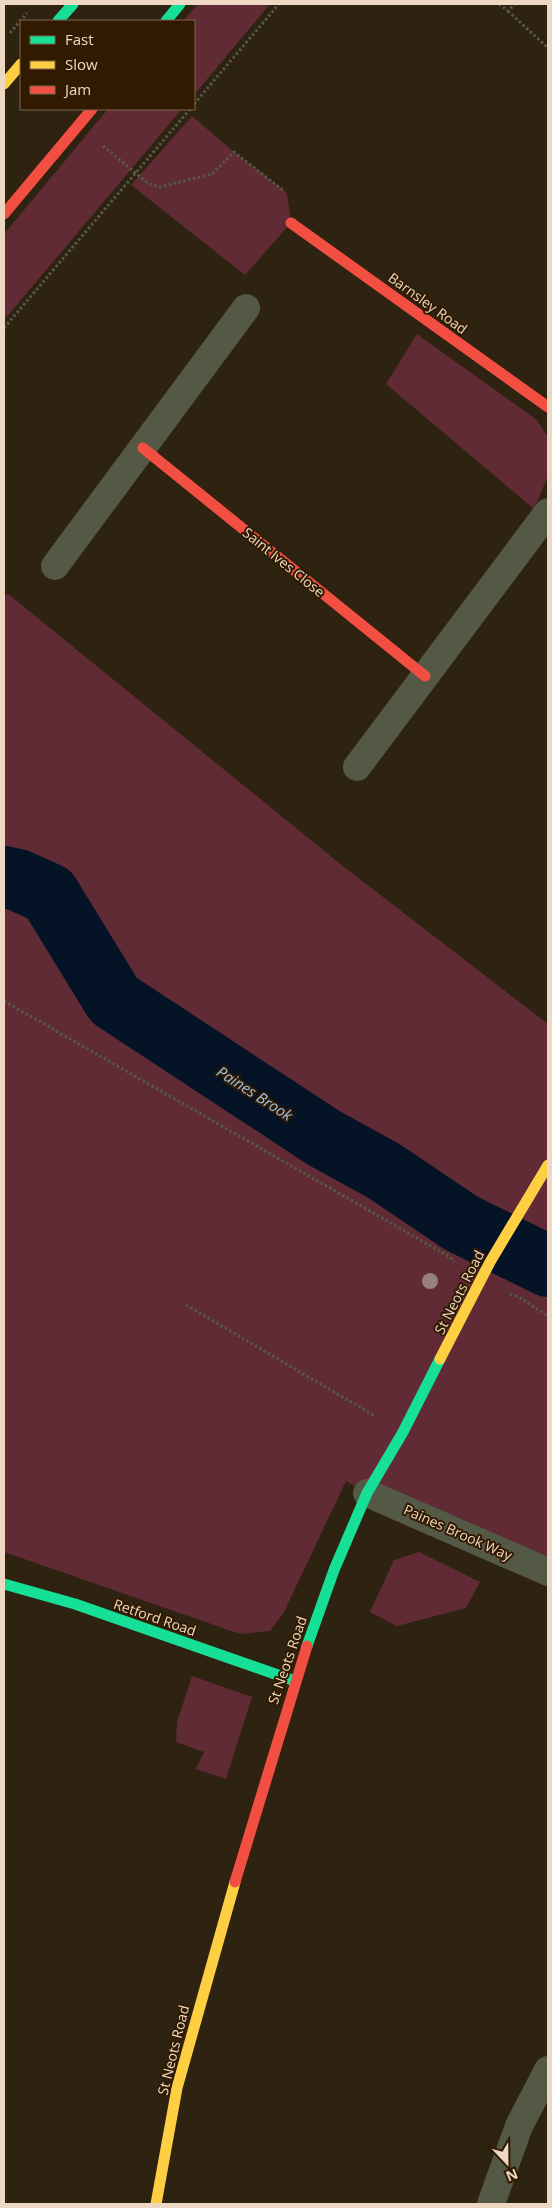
<svg xmlns="http://www.w3.org/2000/svg" width="552" height="2208" font-family="'Open Sans',sans-serif">
	<rect width="100%" height="100%" fill="#2e2211"/>
	<g fill="#602b34">
		<path d="M198 4H270L194 95V21H183Z"/>
		<path d="M108 109H182L4 320V234Z"/>
		<path d="M192 116 234 152 287 193 291 223 245 275 131 185Z"/>
		<path d="M417 334 536 419 548 437V476L534 509 386 384Z"/>
		<path d="M7 593 339 863 548 1024V1558L367 1493 346 1481 284 1612 270 1631 240 1634 4 1552V598Z"/>
		<path d="M419 1552 480 1582 466 1608 397 1626 370 1612 394 1560Z"/>
		<path d="M192 1676 252 1697 226 1779 196 1769 204 1752 176 1742 177 1722Z"/>
	</g>
	<g fill="none" stroke-linecap="round" stroke-linejoin="round">
		<path stroke="#041326" stroke-width="62" d="M4 877 18 880 49 894 114 1000 324 1138 384 1171 461 1223 548 1266"/>
		<g stroke="#575847" stroke-width="3" stroke-dasharray="2.5 2.5" stroke-linecap="butt">
			<path d="M499 4 508 11 515 4"/>
			<path d="M508 11 548 48"/>
			<path d="M10 33 27 13"/>
			<path d="M194 104 279 4"/>
			<path d="M103 146 149 184 160 187 212 174 234 152 284 191"/>
			<path d="M4 328 190 109"/>
			<path d="M4 1001 450 1257 454 1262"/>
			<path d="M510 1294 519 1297 548 1316"/>
			<path d="M186 1305 375 1416"/>
		</g>
		<g stroke="#545945" stroke-width="28">
			<path d="M55 566 246 308"/>
			<path d="M357 767 548 512"/>
			<path d="M367 1493 548 1572"/>
			<path d="M491 2204 519 2126 548 2070"/>
		</g>
		<g stroke="#16e098" stroke-width="11">
			<path d="M58 21 73 4"/>
			<path d="M166 21 180 4"/>
			<path d="M4 1584 75 1604 295 1681"/>
			<path d="M307 1646 334 1570 367 1493 403 1432 440 1359"/>
		</g>
		<g stroke="#ffcf43" stroke-width="11">
			<path d="M4 84 21 64"/>
			<path d="M440 1359 490 1262 548 1165"/>
			<path d="M156 2204 177 2088 235 1882"/>
		</g>
		<g stroke="#f24e42" stroke-width="11">
			<path d="M4 214 92 109"/>
			<path d="M291 223 548 407"/>
			<path d="M143 448 425 676"/>
			<path d="M235 1882 307 1646"/>
		</g>
	</g>
	<circle fill="#96817b" cx="430" cy="1281" r="8"/>
	<g text-anchor="middle" dominant-baseline="central" stroke-width="4" stroke-linejoin="round" paint-order="stroke">
		<g font-size="14" fill="#ecd8c3" stroke="#311a00">
			<text transform="translate(428 303) rotate(36)">Barnsley Road</text>
			<text transform="translate(284 562) rotate(39)">Saint Ives Close</text>
			<text transform="translate(459 1292) rotate(-63)">St Neots Road</text>
			<text transform="translate(458 1532) rotate(24)">Paines Brook Way</text>
			<text transform="translate(155 1617) rotate(19)">Retford Road</text>
			<text transform="translate(287 1660) rotate(-71)">St Neots Road</text>
			<text transform="translate(173 2050) rotate(-76)">St Neots Road</text>
		</g>
		<g font-size="15" font-style="italic" fill="#9dc4eb" stroke="#311a00">
			<text transform="translate(255 1093) rotate(33)">Paines Brook</text>
		</g>
	</g>
	<rect width="552" height="2208" fill="none" stroke="#ecd8c3" stroke-width="10"/>
	<rect x="20" y="20" width="175" height="90" fill="#311a00" stroke="#7c664e"/>
	<rect x="30" y="36" width="25" height="8" fill="#16e098" stroke="#7c664e"/>
	<text x="65" y="45" font-size="15" fill="#ecd8c3">Fast</text>
	<rect x="30" y="61" width="25" height="8" fill="#ffcf43" stroke="#7c664e"/>
	<text x="65" y="70" font-size="15" fill="#ecd8c3">Slow</text>
	<rect x="30" y="86" width="25" height="8" fill="#f24e42" stroke="#7c664e"/>
	<text x="65" y="95" font-size="15" fill="#ecd8c3">Jam</text>
	<g transform="translate(507 2163) rotate(158)" stroke="#311a00" stroke-width="4" paint-order="stroke">
	<path d="M0-4L9 19L0 12L-9 19Z" fill="#ecd8c3"/>
	<text y="-8" font-size="14" font-weight="bold" text-anchor="middle" fill="#ecd8c3">N</text>
	</g>
</svg>
